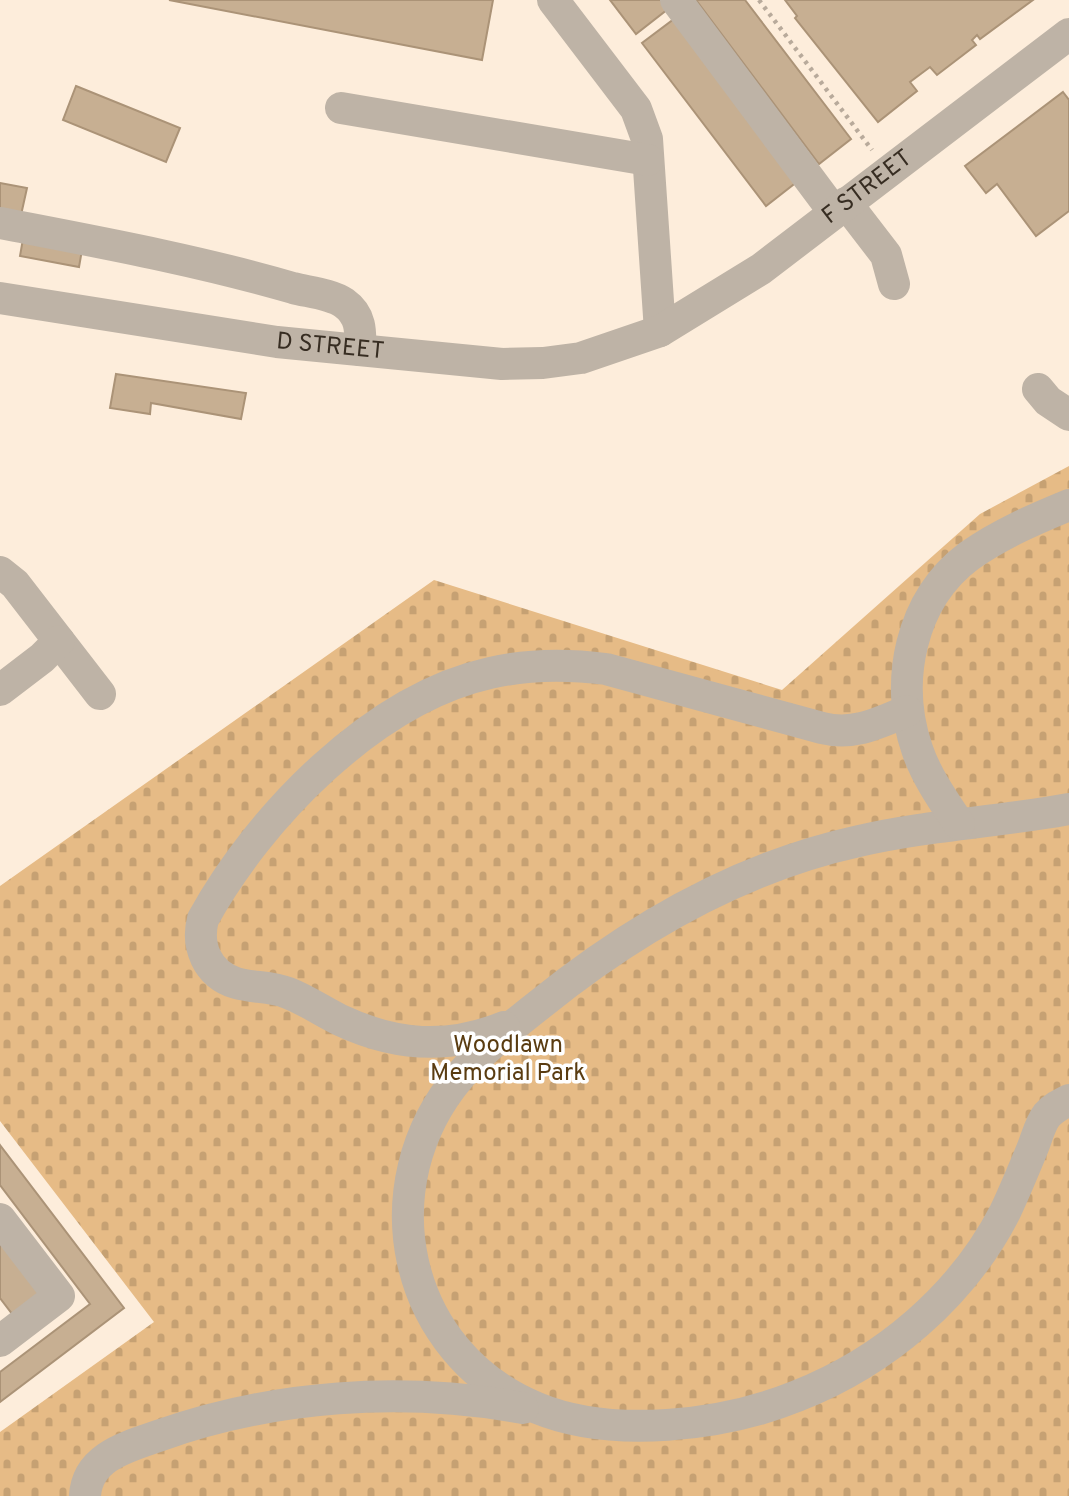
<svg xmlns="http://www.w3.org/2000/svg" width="1069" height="1496" font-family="Overpass,sans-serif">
	<defs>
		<pattern id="cemetery-stones" width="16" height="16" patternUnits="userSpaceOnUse" patternTransform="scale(1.75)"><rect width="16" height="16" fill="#e6bb86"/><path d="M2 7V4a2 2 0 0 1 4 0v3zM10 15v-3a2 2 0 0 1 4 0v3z" fill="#c6a173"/></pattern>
	</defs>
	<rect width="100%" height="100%" fill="#fdeddb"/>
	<path fill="url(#cemetery-stones)" d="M1069 466V1496H0V1432L154 1322 0 1121V886L434 580 782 690 980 514Z"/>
	<g fill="#c7af92" stroke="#ab9377" stroke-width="2">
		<path d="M169 0H493L482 60Z"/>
		<path d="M610 0H661L668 9 636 34Z"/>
		<path d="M696 0H745L851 139 819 164Z"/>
		<path d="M785 0H1033L980 39 977 35 972 40 976 45 937 75 930 67 910 82 917 91 878 122 795 18 797 16Z"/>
		<path d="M674 19 798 181 766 206 642 43Z"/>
		<path d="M76 86 180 128 166 162 63 120Z"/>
		<path d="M1063 92 1069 100V211L1036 236 997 184 986 193 965 166Z"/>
		<path d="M0 183 27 188 21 215 0 211Z"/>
		<path d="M23 239 82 250 79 267 20 256Z"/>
		<path d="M116 374 246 393 241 419 151 403 150 414 110 408Z"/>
		<path d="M0 1145 124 1308 0 1402V1372L90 1304 0 1185Z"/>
		<path d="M0 1242 43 1299 16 1319 0 1298Z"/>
	</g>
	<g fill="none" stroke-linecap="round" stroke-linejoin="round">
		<path stroke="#b8aa9b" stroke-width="4.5" stroke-dasharray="3.5 5" stroke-linecap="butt" d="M759 0 872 150"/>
		<g stroke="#beb3a6" stroke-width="32">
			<path d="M553 0 636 109 647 139 660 331"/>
			<path d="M676 0 834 212"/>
			<path d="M341 108 648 160"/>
			<path d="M846 203 886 255 894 284"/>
			<path d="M0 223C98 242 197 260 293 288 308 292 331 294 344 303 361 315 361 331 360 350"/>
			<path id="s1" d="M0 298 277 342 502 364 543 363 581 358 660 331 761 269 1069 34"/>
			<path d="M1038 389 1048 401 1069 415"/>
			<path d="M0 572 15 584 100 694"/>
			<path d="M0 690 42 658 59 641"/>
			<path d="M1069 809C999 822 928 825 859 841 740 867 633 929 539 1005 511 1027 483 1049 460 1076 367 1185 402 1353 537 1408 612 1439 723 1426 797 1396 884 1362 962 1296 1005 1212 1015 1191 1024 1169 1033 1147 1037 1137 1040 1124 1047 1115 1053 1108 1061 1104 1069 1100"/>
			<path d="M959 824C943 800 926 776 917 749 894 682 910 600 969 556 1000 534 1035 519 1069 505"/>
			<path d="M504 1027C448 1050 395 1046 340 1020 322 1011 306 1000 288 993 271 986 253 988 236 983 207 974 196 946 203 919 259 817 373 699 490 673 528 664 567 664 606 669L822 728C854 736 879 723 907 711"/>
			<path d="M0 1219 59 1296 0 1341"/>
			<path d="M85 1496C87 1457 126 1447 158 1436 273 1395 402 1386 523 1408"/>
		</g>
	</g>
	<g text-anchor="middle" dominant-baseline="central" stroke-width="7" stroke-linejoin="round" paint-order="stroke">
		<g font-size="24" fill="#372d22" stroke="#fff">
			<text stroke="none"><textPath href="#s1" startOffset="922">F STREET</textPath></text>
			<text stroke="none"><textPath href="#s1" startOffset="334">D STREET</textPath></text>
		</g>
		<g font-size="24" fill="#5a3c11" stroke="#fff">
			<text x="508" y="1046">Woodlawn<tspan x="508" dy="28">Memorial Park</tspan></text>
		</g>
	</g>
</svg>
